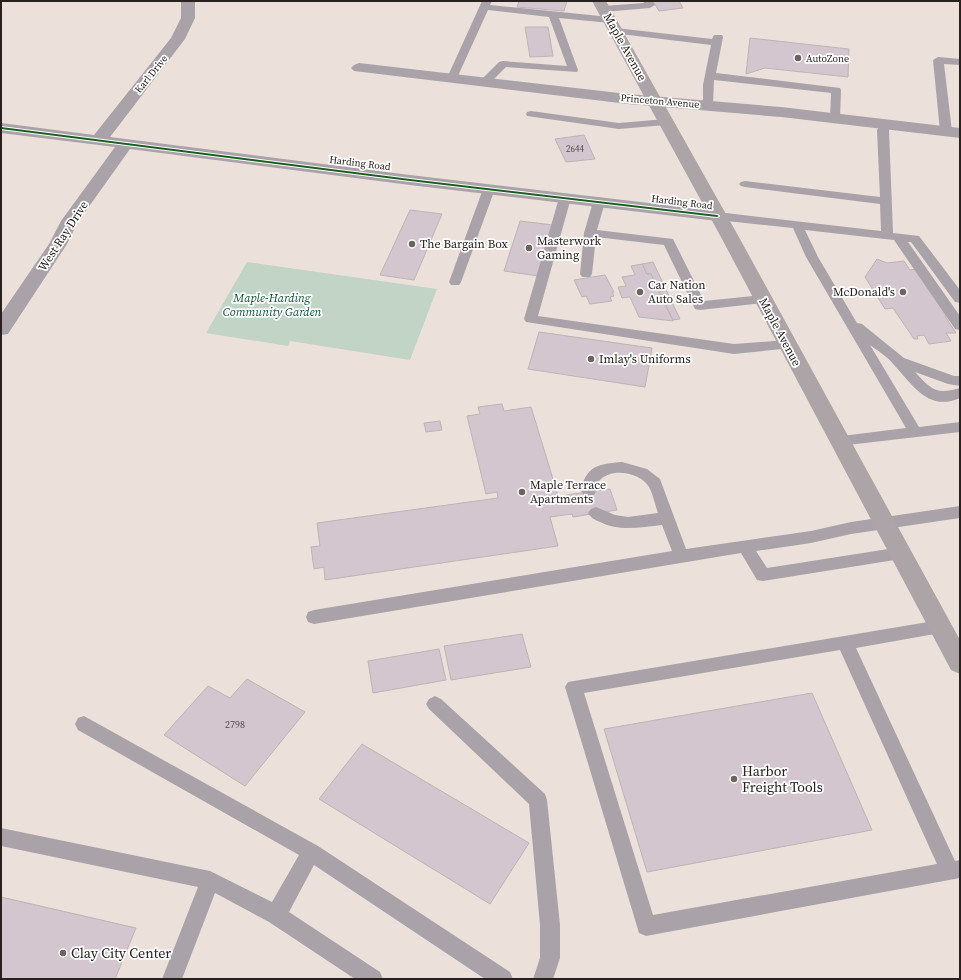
<svg xmlns="http://www.w3.org/2000/svg" width="961" height="980" font-family="'Source Serif 4',serif">
	<rect width="100%" height="100%" fill="#ece1da"/>
	<path fill="#c1d4c5" d="M247 262 437 289 410 360 290 341 288 346 206 333Z"/>
	<g fill="#d3c6ce" stroke="#bcb5b5">
		<path d="M519 1H567L564 11 517 7Z"/>
		<path d="M653 1H679L683 8 659 11Z"/>
		<path d="M525 27H548L553 56 530 57Z"/>
		<path d="M750 38 849 49 848 77 765 68 746 74Z"/>
		<path d="M584 135 595 159 566 162 555 139Z"/>
		<path d="M410 210 442 214 414 280 380 275Z"/>
		<path d="M520 221 553 225 538 276 504 271Z"/>
		<path d="M877 259 887 263 904 261 910 270 915 269 948 316H945L956 333H946L951 341 929 344 924 335 917 336 918 339H914L893 308 885 309 865 277Z"/>
		<path d="M653 262 680 319 673 320 651 274H647L642 264Z"/>
		<path d="M642 264 647 274H651L673 321 639 317 630 297 622 298 618 287 626 286 622 277 635 275 631 266Z"/>
		<path d="M605 275 614 292H612L614 296 610 297 612 301 590 304 586 296 582 297 574 280Z"/>
		<path d="M539 332 652 348 645 387 528 369Z"/>
		<path d="M502 404 504 411 531 407 560 502 568 501 566 495 610 489 617 510 573 517 572 514 550 517 558 546 325 580 324 567 314 569 311 547 320 546 317 523 498 498 497 492 486 494 467 416 480 414 478 407Z"/>
		<path d="M440 421 442 430 426 432 424 423Z"/>
		<path d="M522 634 531 667 451 680 444 646Z"/>
		<path d="M439 649 446 680 373 693 368 661Z"/>
		<path d="M247 679 305 712 245 786 164 735 208 686 230 698Z"/>
		<path d="M812 693 872 830 647 872 604 729Z"/>
		<path d="M362 744 529 843 490 904 319 799Z"/>
		<path d="M1 897 136 928 115 979H1Z"/>
	</g>
	<g fill="none" stroke-linecap="round" stroke-linejoin="round">
		<g fill="#a9a2a8" fill-rule="evenodd">
			<path d="M482 1H492L490 5 610 17 615 20 610 23 559 18 578 70 577 72 506 67 489 84H481L480 82 481 80 499 62 503 61 567 66 549 17 488 10 457 78 452 81 448 80 447 78Z"/>
			<path d="M643 1H653L655 5 650 8 603 12 598 9 603 6 644 3Z"/>
			<path d="M616 28 712 39 714 35H722L723 37 716 73 840 88 841 90 840 119 835 122 830 119 831 93 714 80 713 105 708 108 704 107 703 105V85L711 45 612 33 611 31 612 29Z"/>
			<path d="M938 57 960 59V65L944 64 952 131 946 134 940 131 933 60Z"/>
			<path d="M531 111 619 123 666 119 671 122 666 125 619 129 527 116 526 114 527 112Z"/>
			<path d="M886 121 891 124 889 130 893 233 919 236 960 290V303L955 302 911 242H908L960 316V330L955 329 894 240 805 230 818 257 857 323 862 324 904 358 954 376H960V386L948 384 915 372C932 390 936 395 960 388V398C928 412 913 385 894 365 888 357 878 351 870 345L919 427 960 422V432L839 446 834 445 832 441 834 437 906 428 806 257 793 228 717 220 713 219 711 216 713 213 717 212 881 231 880 204 745 187 741 186 739 184 741 182 745 181 880 197 877 130 882 122Z"/>
			<path d="M489 185 493 187 495 189 461 282 459 285H451L449 282 483 189 485 187Z"/>
			<path d="M565 194 569 196 571 198 538 316 734 344 787 340 792 342 794 345 792 348 734 354 526 322 524 319 559 198 561 196Z"/>
			<path d="M599 198 603 199 605 202 597 230 673 239 704 301 763 295 768 296 769 299 768 302 763 303 700 310 695 309 664 245 596 237 592 274 590 277H582L580 274 584 233 593 202 595 199Z"/>
			<path d="M622 462 647 469 660 479 686 549 811 531 851 522 960 506V518L851 534 811 543 756 551 767 568 901 547 907 549 909 553 907 557 901 559 763 581 757 580 741 553 314 624 308 622 306 617 308 612 314 610 672 551 662 525C641 527 620 532 600 522 595 520 591 518 588 513L591 509 596 507 615 515 628 517 658 513C655 505 653 494 649 487 640 472 611 467 599 481 596 484 597 491 594 495L589 497 584 495 581 491C586 465 599 464 622 462Z"/>
			<path d="M940 620 946 622 948 627 946 632 856 648 955 861 960 860V878L646 936 639 933 565 687 568 682ZM840 650 937 864 653 915 584 693Z"/>
			<path d="M435 696 441 699 545 794 547 800 560 925V958L553 979H533L540 958V925L529 804 429 709 426 704 429 699Z"/>
			<path d="M84 716 318 846 510 972 513 979H485L314 865 289 912 380 972 383 979H355L269 922 215 893 182 979H162L198 887 1 846V828L210 871 272 902 299 855 78 730 75 724 78 718Z"/>
		</g>
		<g fill="#a9a2a8" fill-rule="evenodd">
			<path d="M181 1H195V18L185 39 110 137 410 175 717 211 723 212 726 216 723 220 717 221 410 185 130 149 78 222 67 244 8 334 1 335V314L49 244 61 221 115 147 1 133V123L94 135 171 38 181 18Z"/>
			<path d="M359 63 628 94 781 107 960 128V138L781 117 628 104 354 71 351 68 354 65Z"/>
		</g>
		<path fill="#ada4a7" fill-rule="evenodd" d="M592 1H606L740 239 960 640V674L951 670 722 239Z"/>
		<g stroke="#fff" stroke-width="2">
			<path id="cycleway" d="M1 127 410 179 717 215 719 216 717 217 410 181 1 129Z"/>
		</g>
		<use href="#cycleway" fill="#1b5e20" fill-rule="evenodd"/>
	</g>
	<g fill="#6d645f" stroke="#fff" stroke-width="1.5">
		<circle cx="798" cy="58" r="4"/>
		<circle cx="412" cy="244" r="4"/>
		<circle cx="529" cy="248" r="4"/>
		<circle cx="640" cy="292" r="4"/>
		<circle cx="903" cy="292" r="4"/>
		<circle cx="591" cy="359" r="4"/>
		<circle cx="522" cy="492" r="4"/>
		<circle cx="734" cy="779" r="4"/>
		<circle cx="63" cy="953" r="4"/>
	</g>
	<g text-anchor="middle" dominant-baseline="central" stroke-width="3.5" stroke-linejoin="round" paint-order="stroke">
		<g font-size="9" fill="#534a49">
			<text x="575" y="149">2644</text>
		</g>
		<g font-size="10" fill="#28211d" stroke="#fff" text-anchor="start">
			<text x="806" y="58">AutoZone</text>
		</g>
		<g font-size="10" fill="#28211d" stroke="#fff">
			<text transform="translate(151 74) rotate(-51)">Karl Drive</text>
			<text transform="translate(660 101) rotate(5)">Princeton Avenue</text>
			<text transform="translate(360 163) rotate(7)">Harding Road</text>
			<text transform="translate(682 202) rotate(7)">Harding Road</text>
		</g>
		<g font-size="10" fill="#534a49">
			<text x="235" y="724">2798</text>
		</g>
		<g font-size="12" fill="#28211d" stroke="#fff">
			<text transform="translate(625 47) rotate(61)">Maple Avenue</text>
			<text transform="translate(63 236) rotate(-57)">West Ray Drive</text>
			<text transform="translate(780 332) rotate(62)">Maple Avenue</text>
		</g>
		<g font-size="12" fill="#28211d" stroke="#fff" text-anchor="start">
			<text x="537" y="241">Masterwork<tspan x="537" dy="14">Gaming</tspan></text>
			<text x="420" y="244">The Bargain Box</text>
			<text x="648" y="285">Car Nation<tspan x="648" dy="14">Auto Sales</tspan></text>
			<text x="895" y="292" text-anchor="end">McDonald's</text>
			<text x="599" y="359">Imlay's Uniforms</text>
			<text x="530" y="485">Maple Terrace<tspan x="530" dy="14">Apartments</tspan></text>
		</g>
		<g font-size="12" font-style="italic" fill="#154f37" stroke="#fff">
			<text x="272" y="298">Maple-Harding<tspan x="272" dy="14">Community Garden</tspan></text>
		</g>
		<g font-size="14" fill="#28211d" stroke="#fff" text-anchor="start">
			<text x="742" y="771">Harbor<tspan x="742" dy="16">Freight Tools</tspan></text>
			<text x="71" y="953">Clay City Center</text>
		</g>
	</g>
	<rect width="961" height="980" fill="none" stroke="#28211d" stroke-width="4"/>
</svg>
